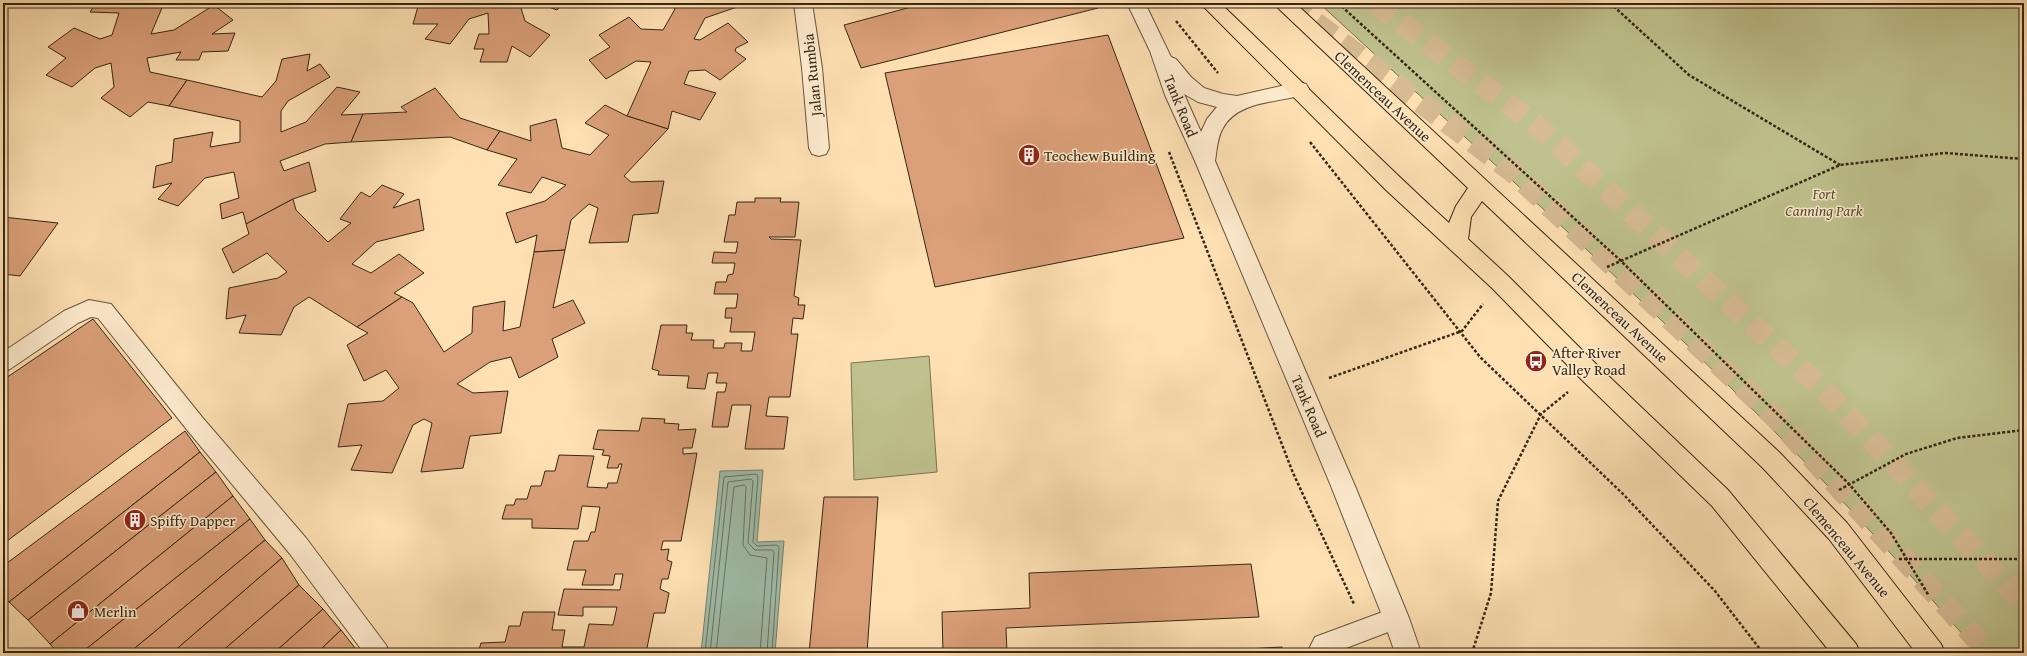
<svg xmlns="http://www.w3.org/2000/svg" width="2027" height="656" font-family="'Gentium Book Plus',serif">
	<rect width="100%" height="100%" fill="#fee0b3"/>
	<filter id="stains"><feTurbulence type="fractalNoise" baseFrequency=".005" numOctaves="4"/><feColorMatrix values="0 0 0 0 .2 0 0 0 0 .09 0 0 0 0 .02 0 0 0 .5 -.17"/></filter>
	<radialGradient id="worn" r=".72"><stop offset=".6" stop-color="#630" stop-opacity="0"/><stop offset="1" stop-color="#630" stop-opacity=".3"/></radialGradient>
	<g fill="#bfc28e" stroke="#7a7451">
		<path d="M1319 3H2024V653H1979C1936 604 1893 555 1848 507 1681 331 1498 168 1319 3Z"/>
		<path d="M929 356 937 472 854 480 851 363Z"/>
	</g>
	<path fill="#a0bdab" stroke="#75816f" d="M763 470 757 542 784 541 775 653H701L720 471Z"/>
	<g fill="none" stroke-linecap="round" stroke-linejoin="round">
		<g stroke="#6a7260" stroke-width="1">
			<path d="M705 653 724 477 756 474 758 476 753 542 757 546 777 545 779 547 772 653"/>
			<path d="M710 653 728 482 751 479 753 481 748 543 755 550H772L774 552 767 653"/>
			<path d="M716 653 734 487 744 485 746 487 743 545 750 555 767 558 760 653"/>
		</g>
	</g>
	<g fill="#dba079" stroke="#352714">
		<path d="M96 3H164L151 34 174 30 214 5 233 20 212 34 235 33 228 51 202 52 199 60H176L181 52 147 58 150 72 187 80 169 106 148 102 130 117 101 98 114 87 111 63 95 68 72 87 46 75 66 58 48 47 74 28 100 39 112 35 119 13 90 12Z"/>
		<path d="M419 3H527L520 5 525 21 550 35 530 57 512 46 507 62H480L484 49H474L479 34H489L488 13 469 19 450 44 425 39 438 24H413Z"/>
		<path d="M537 3H564L557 10Z"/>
		<path d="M673 3H734L737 7 705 18 694 39 700 40 728 23 748 42 736 48 735 51 746 59 720 80 705 70 689 71 684 84 716 93 700 120 672 111 668 129 627 116 651 62 636 61 606 79 589 60 610 47 599 35 629 17 641 29 663 30 675 9Z"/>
		<path d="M926 3H1095L1098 8 861 68 844 25Z"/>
		<path d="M1108 35 1184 238 935 287 885 73Z"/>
		<path d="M310 54 307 71 320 64 330 77 288 101 281 111V132L306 122 337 87 360 92 341 115 363 114 351 142 325 144 280 161 284 171 309 162 316 191 293 199 246 224 243 212 222 219 220 204 239 198 234 172 205 178 178 206 158 199 172 183 153 188 156 166 172 162 174 139 213 132 210 147 240 142V121L169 106 187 80 262 97 276 81 282 59Z"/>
		<path d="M435 88 460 118 500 131 487 150 450 137 351 142 363 114 407 112 401 107Z"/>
		<path d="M605 105 627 116 668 129 624 176 631 182 664 181 658 213 633 215 628 242 589 243 598 208 589 204 571 220 565 250 534 252 537 235 516 243 506 213 545 201 566 185 542 177 531 193 498 185 517 159 487 150 500 131 531 141 530 126 556 119 562 148 590 155 609 135 585 123Z"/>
		<path d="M382 185 404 194 393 208 419 199 424 230 376 242 352 264 371 273 399 254 424 273 394 293 402 297 357 327 309 297 294 307 281 335 239 333 246 315 226 319 229 288 278 278 287 272 267 253 233 273 222 249 249 234 246 224 293 199 296 210 328 242 351 223 340 219 361 192 370 197Z"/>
		<path d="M755 198H781L780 202H799L795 237H769L771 239 801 240 794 296 799 298 798 305H805L803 319 793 318 791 334H798L790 397H769L766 416 788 417 784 449H745L751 405H732L728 427H712L717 392H725L727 383H716L718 373H708L705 389 687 388 689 376 658 375 659 371 652 369 661 325H687L686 333H693L691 340H714L713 348H724L725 343H742L741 351H752L755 332H730L732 318H725L726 308H736L738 294H714L716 282H726L728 275 733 274 735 263H712L714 252 736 253 738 242H724L729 215H735L737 202H755Z"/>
		<path d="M3 217 58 223 20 276 3 274Z"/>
		<path d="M565 250 553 308 573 300 585 323 552 339 558 357 519 378 511 357 490 362 457 384 473 393 508 391 501 433 470 436 463 468 421 472 432 423 424 419 413 425 392 473 351 470 362 445 338 447 348 404 383 401 399 388 386 370 364 381 347 345 368 333 357 327 402 297 413 303 444 352 472 333 473 307 505 301 503 331 520 327 534 252Z"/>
		<path d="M93 319 172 418 3 544V380Z"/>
		<path d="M642 418 665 419 664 423 679 424 678 430 696 429 692 448H683V454L697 453 681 541H663L661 550 669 549 667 560 672 562 668 579H662L660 589 669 593 665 613H654L646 653H478L481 643 505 642 509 626H520L523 612H555L552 630H565L562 647H584L589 624 613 625 617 607H583V616L558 615 564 589 620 590 623 574H615L613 585H582L586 570H567L574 541H588L591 532H595L600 507 582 506 578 529 532 528V519H502L506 505H514L516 499H527L531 486H541L545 471H555L559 455 594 456 587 487 607 488 608 483H617L622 464H619L618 468H607L610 456 602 455 604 450 593 449 598 430 639 431Z"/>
		<path d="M185 431 200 452 9 602 3 596V566Z"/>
		<path d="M200 452 216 472 28 620 9 602Z"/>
		<path d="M216 472 233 496 50 644 28 620Z"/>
		<path d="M233 496 250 519 81 653H58L50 644Z"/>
		<path d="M824 497H878L867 653H809Z"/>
		<path d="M250 519 265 540 129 653H81Z"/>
		<path d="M265 540 282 558 172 653H129Z"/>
		<path d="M282 558 299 585 220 653H172Z"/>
		<path d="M1251 564 1259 617 1006 628 1007 653H943L942 612 1030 608 1029 573Z"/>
		<path d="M299 585 323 609 274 653H220Z"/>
		<path d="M323 609 341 630 317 653H274Z"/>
		<path d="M341 630 359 653H317Z"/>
		<path d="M1282 647 1283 653H1180Z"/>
	</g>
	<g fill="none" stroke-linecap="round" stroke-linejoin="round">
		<g stroke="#d6bb93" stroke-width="22" stroke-dasharray="22 11" stroke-linecap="butt">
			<path d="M1289 3 1513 172 1775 417 1989 653"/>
			<path d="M1375 3 1535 124 1827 393 2024 603"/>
		</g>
		<g stroke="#67553c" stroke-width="2">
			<g id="service">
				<path d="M89 300 111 304 202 417 306 538 386 645 390 653H364L290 554 188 431 98 318 91 317 78 323 10 369 3 372V352L64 311Z"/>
				<path d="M1396 607 1404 610 1408 618 1404 626 1333 653H1307L1315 637Z"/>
			</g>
		</g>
		<g stroke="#67553c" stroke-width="2">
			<g id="minor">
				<path d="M794 3H812L822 68 829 148 826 154 819 156 812 154 809 148 802 68Z"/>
				<path d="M1127 3H1145L1171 57 1176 59 1191 77 1204 88 1223 94 1237 96 1299 82 1306 84 1309 89 1306 94C1279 103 1238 100 1223 128 1217 138 1217 150 1215 161L1355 486 1409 618 1421 653H1395L1383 618 1331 486 1195 161 1165 95 1150 51ZM1184 94 1198 102 1217 107 1207 119 1201 132Z"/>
			</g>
		</g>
		<g stroke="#352714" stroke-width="2">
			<path id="primary" d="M1200 3H1220C1297 76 1371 152 1449 223L1456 206 1468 188 1278 8 1275 3H1295L1779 452 1847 523 1941 644 1945 653H1916L1829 539 1763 468 1482 201 1471 217 1468 239 1508 276 1598 366 1728 490 1856 644 1860 653H1831L1712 506 1582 380 1492 288 1386 190Z"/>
		</g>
		<g stroke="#352714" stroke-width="2.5" stroke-dasharray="3 2" stroke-linecap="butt">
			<path d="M1338 3 1621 261 1849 484 1891 533 1929 596"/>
			<path d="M1610 3 1689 75 1840 165"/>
			<path d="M1176 21 1218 73"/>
			<path d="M1310 142 1480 357 1623 494 1715 591 1763 653"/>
			<path d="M1169 152 1293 473 1354 604"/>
			<path d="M1607 267 1840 165 1945 153 2024 159"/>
			<path d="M1329 378 1462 331 1483 304"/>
			<path d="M1839 490 1906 454 1957 438 2024 430"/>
			<path d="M1899 559H2024"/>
			<path d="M1472 653 1491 593 1498 501 1541 414 1568 392"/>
		</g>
		<use href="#service" fill="#feebce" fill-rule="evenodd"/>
		<use href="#minor" fill="#feebce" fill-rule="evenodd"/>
		<use href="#primary" fill="#fee0b3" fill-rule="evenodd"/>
	</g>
	<defs>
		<g id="building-disc" transform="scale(1.15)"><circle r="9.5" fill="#8f2418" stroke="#feebce"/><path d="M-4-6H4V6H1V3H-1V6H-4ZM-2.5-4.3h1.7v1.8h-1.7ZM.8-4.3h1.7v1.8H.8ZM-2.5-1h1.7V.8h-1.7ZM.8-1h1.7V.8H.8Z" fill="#fff"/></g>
		<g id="bus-disc" transform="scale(1.15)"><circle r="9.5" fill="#8f2418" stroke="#feebce"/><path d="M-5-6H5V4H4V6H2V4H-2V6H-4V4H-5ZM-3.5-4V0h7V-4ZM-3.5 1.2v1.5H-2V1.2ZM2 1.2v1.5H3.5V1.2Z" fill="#fff"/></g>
		<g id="shop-disc" transform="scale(1.15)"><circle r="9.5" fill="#8f2418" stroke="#feebce"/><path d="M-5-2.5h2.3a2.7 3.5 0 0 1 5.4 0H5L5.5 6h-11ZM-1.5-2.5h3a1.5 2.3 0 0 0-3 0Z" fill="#fff"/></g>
	</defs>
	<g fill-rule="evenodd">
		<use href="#building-disc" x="1029" y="155"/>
		<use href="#bus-disc" x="1536" y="361"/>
		<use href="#building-disc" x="135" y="520"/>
		<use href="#shop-disc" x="78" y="611"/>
	</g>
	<g text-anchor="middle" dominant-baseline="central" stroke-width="3" stroke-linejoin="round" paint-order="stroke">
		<g font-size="15" fill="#352714" stroke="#feebce">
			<text transform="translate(812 75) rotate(-96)">Jalan Rumbia</text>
			<text transform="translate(1383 96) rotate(43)">Clemenceau Avenue</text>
			<text transform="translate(1181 106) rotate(68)">Tank Road</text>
			<text transform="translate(1620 317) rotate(43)">Clemenceau Avenue</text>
			<text transform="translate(1309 406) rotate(67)">Tank Road</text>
			<text transform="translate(1847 547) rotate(50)">Clemenceau Avenue</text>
		</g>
		<g font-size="15" fill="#352714" stroke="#feebce" text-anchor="start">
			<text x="1044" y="155">Teochew Building</text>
			<text x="1552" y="352">After River<tspan x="1552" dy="17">Valley Road</tspan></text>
			<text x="150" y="520">Spiffy Dapper</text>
			<text x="94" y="611">Merlin</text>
		</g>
		<g font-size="15" font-style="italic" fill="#584e32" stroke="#feebce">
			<text x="1824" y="193">Fort<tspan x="1824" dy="17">Canning Park</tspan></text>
		</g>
	</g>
	<rect width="2027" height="656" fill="none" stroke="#fee0b3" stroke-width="16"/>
	<rect x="4" y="4" width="2019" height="648" fill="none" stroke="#352714" stroke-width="2"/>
	<rect x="8" y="8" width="2011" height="640" fill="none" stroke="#352714"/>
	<rect width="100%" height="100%" filter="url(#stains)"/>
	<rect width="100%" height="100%" fill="url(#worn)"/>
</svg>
